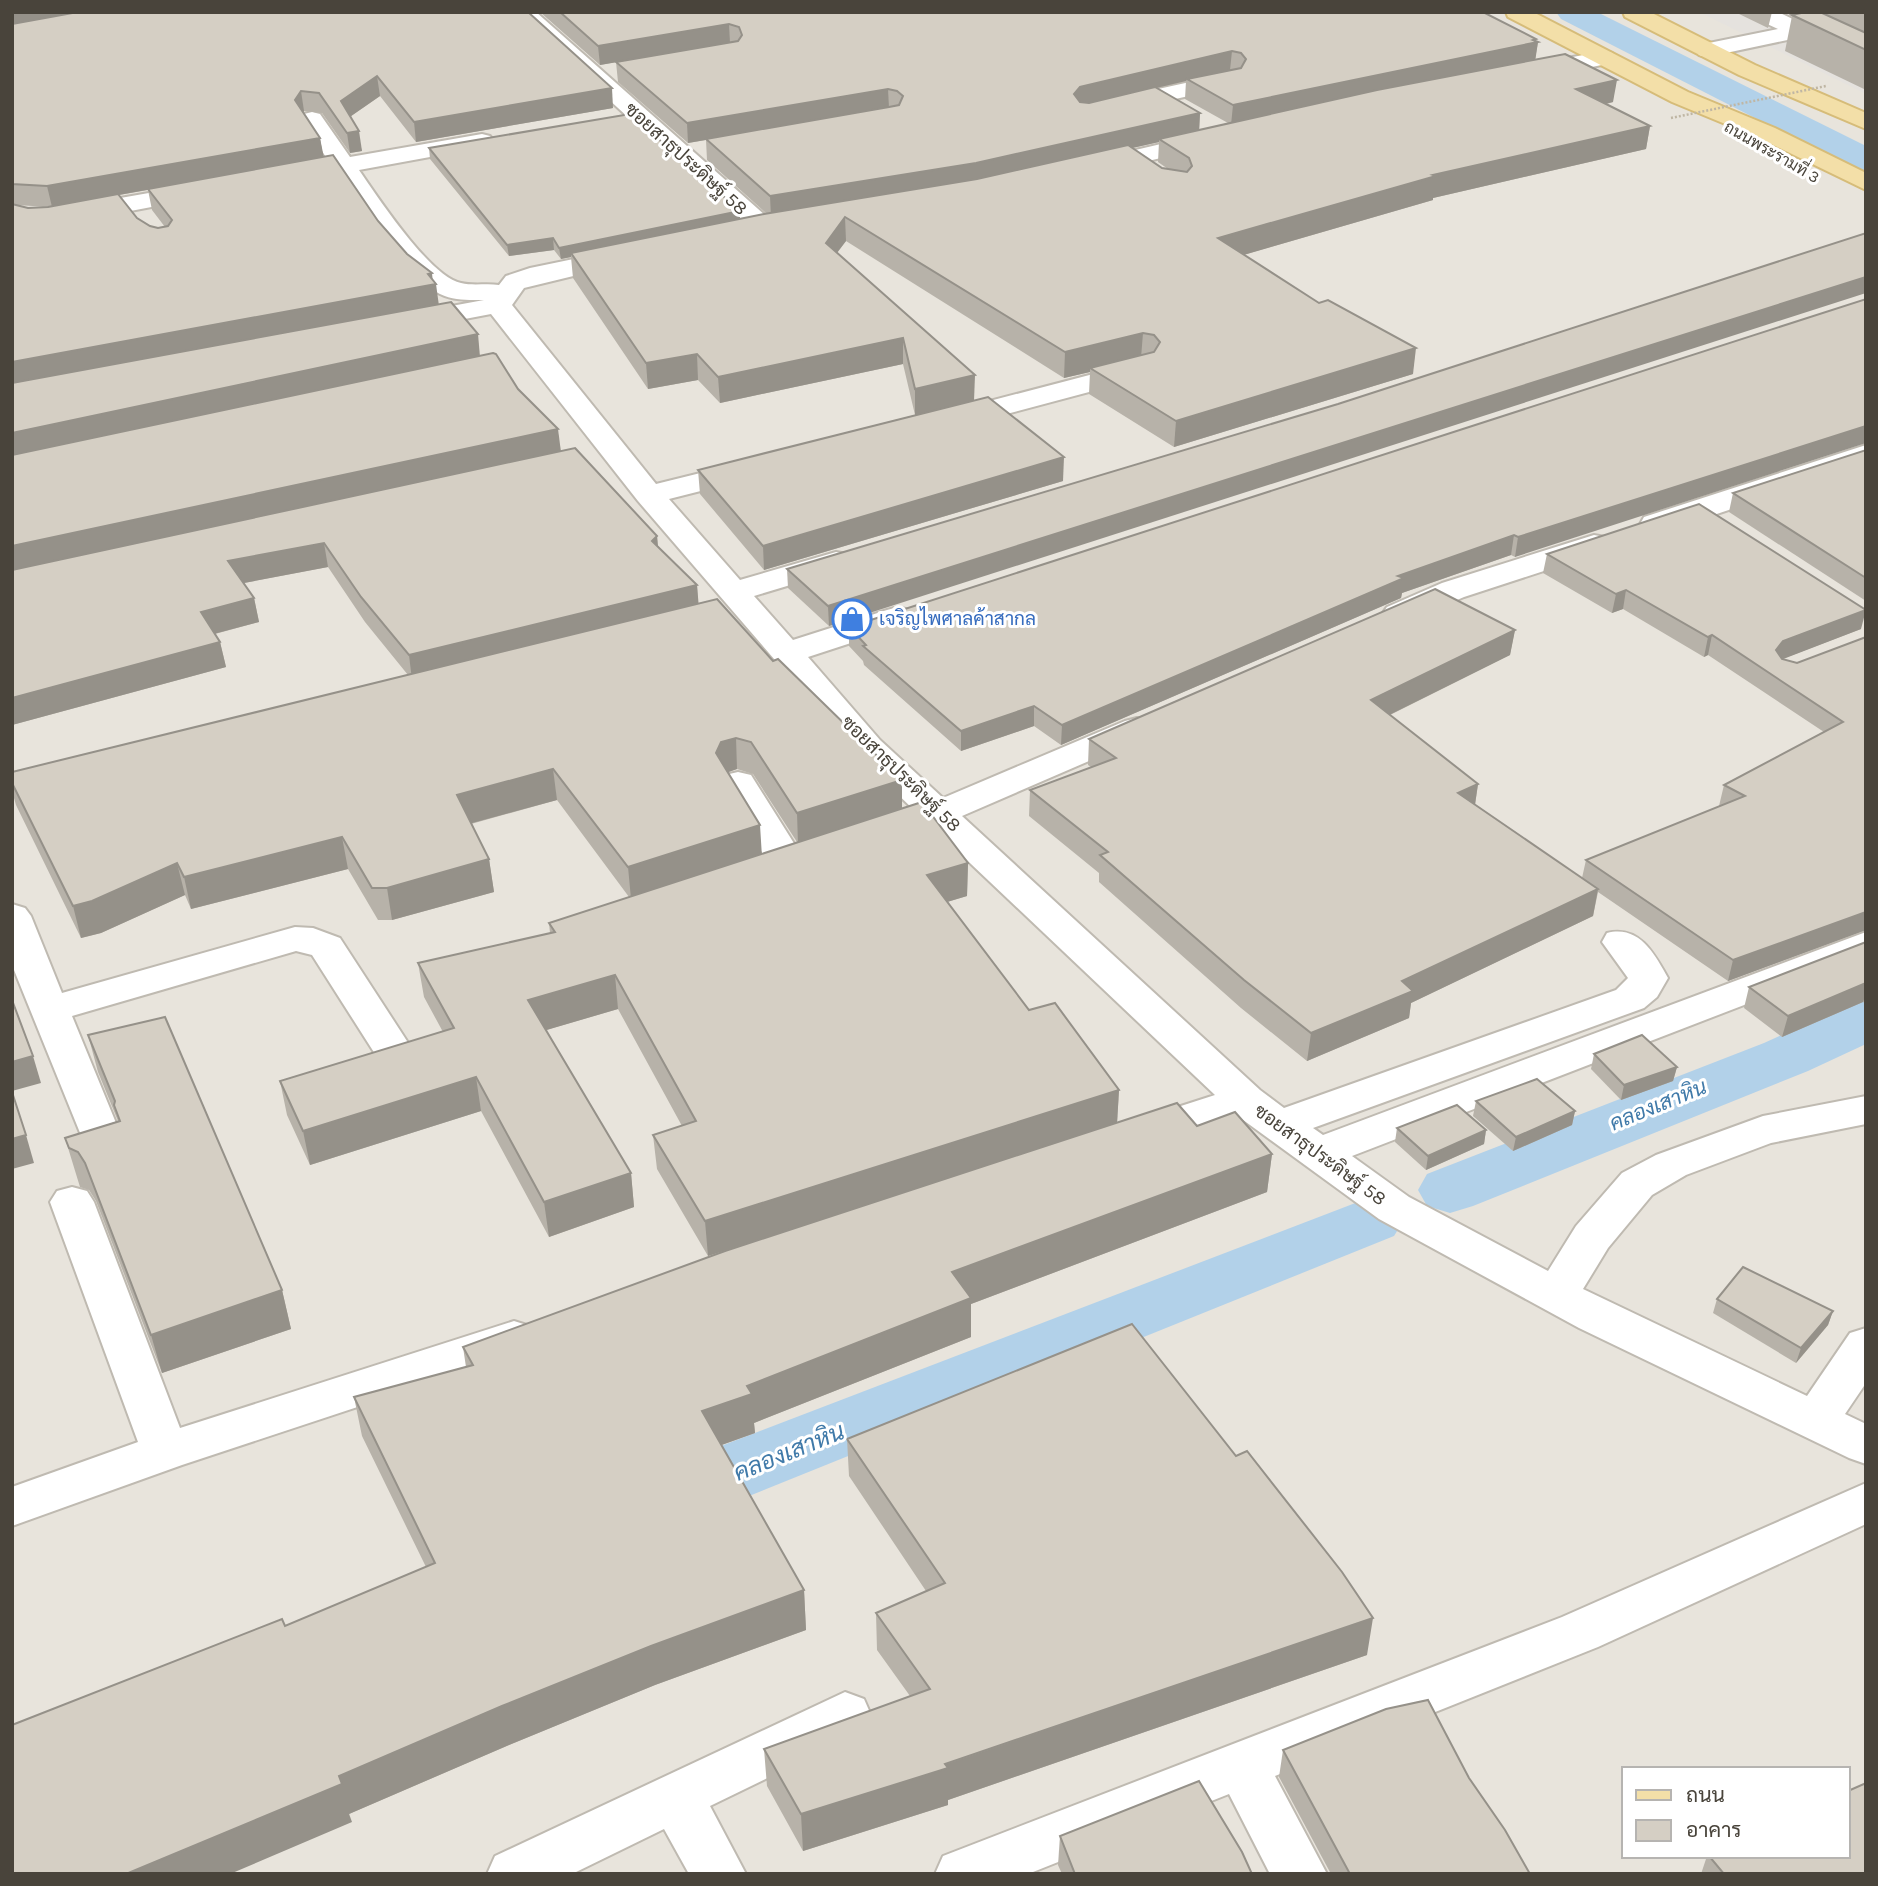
<svg xmlns="http://www.w3.org/2000/svg" width="1878" height="1886" font-family="Karla,Sarabun,sans-serif">
	<rect width="100%" height="100%" fill="#f5f3ed"/>
	<path fill="#e8e4dc" fill-rule="evenodd" d="M12 12H1866V1874H12ZM1624 1769H1848V1856H1624Z"/>
	<path fill="#e5e2de" d="M1699 12H1866V94Z"/>
	<g fill="none" stroke-linecap="round" stroke-linejoin="round">
		<g fill="#b2d1e9" fill-rule="evenodd">
			<path d="M1556 12H1597L1866 146V171L1853 168 1561 19Z"/>
			<path d="M1866 1001V1044L1808 1071 1473 1206 1450 1213 1427 1206 1418 1190 1427 1174 1764 1043 1845 1006Z"/>
			<path d="M1371 1197 1394 1204 1404 1220 1394 1236 687 1521 661 1529 635 1521 624 1500 635 1479Z"/>
		</g>
		<g stroke="#bfbab1" stroke-width="4">
			<g id="minor">
				<path d="M513 12H536L774 223 778 228 774 233 729 244 720 241 716 236 720 231 746 225Z"/>
				<path d="M1750 12H1778L1866 54V70L1797 38 1707 57 1699 55 1696 50 1699 45 1778 29 1752 17Z"/>
				<path d="M1604 51 1612 53 1615 58 1612 63 1531 79 1523 77 1520 72 1523 67 1531 65Z"/>
				<path d="M1231 73 1239 75 1242 80 1239 85 1157 103 1149 101 1146 96 1149 91Z"/>
				<path d="M312 112 320 114 350 157 482 134 490 136 494 141 490 146 359 170C377 196 430 277 461 283 473 286 487 283 499 285L506 276 530 268 622 249 631 252 635 257 631 262 524 288 512 305 656 484 749 461 760 464 764 470 760 476 669 499 740 580 836 552 847 554 852 561 847 568 754 596 793 640 887 610 898 607 909 610 914 617 909 624 808 657 880 740 943 798 1125 721 1137 718 1149 721 1154 728 1149 735 962 816 1260 1090 1284 1108 1616 990 1628 978 1602 942 1607 933C1639 925 1654 953 1668 978L1657 997 1644 1008 1313 1128 1323 1135 1866 932V958L1352 1156 1409 1197 1548 1271 1576 1226 1622 1173 1656 1155 1763 1116 1866 1096V1124L1771 1143 1686 1175 1652 1195 1608 1248 1583 1289 1807 1396 1850 1333 1866 1328V1383L1845 1414 1866 1424V1464L1849 1458 1579 1328 1379 1219 1239 1117 1140 1148 1125 1144 1119 1134 1125 1124 1215 1095 933 828 919 832 906 829 901 821 906 813 914 810 856 754 638 501 491 314 407 330 397 328 393 322 397 316 484 300C469 300 454 301 440 294 399 275 362 210 337 173L286 182 277 180 274 175 277 170 328 160 300 119 304 114Z"/>
				<path d="M1208 133 1216 135 1220 140 1216 145 1093 174 1084 172 1081 167 1084 162Z"/>
				<path d="M200 184 209 186 212 191 209 196 52 226 33 227 12 222V207L33 211 52 210Z"/>
				<path d="M1139 362 1149 364 1153 370 1149 376 950 429 940 426 936 420 940 414Z"/>
				<path d="M1866 445V464L1666 531 1655 533 1644 531 1640 524 1644 517Z"/>
				<path d="M1594 535 1605 537 1610 544 1605 551 1464 597 1409 621 1398 624 1387 621 1382 614 1387 607 1442 583Z"/>
				<path d="M738 772 751 775 756 783 807 864 801 872 788 875 775 872 769 864 720 783 725 775Z"/>
				<path d="M12 904 25 908 31 916 62 993 295 927 313 928 340 938 418 1058 412 1068 398 1071 384 1068 312 955 296 951 72 1016 123 1140 117 1150 102 1155 87 1150 12 965Z"/>
				<path d="M72 1187 87 1191 94 1202 180 1428 514 1321 530 1326 537 1338 530 1350 182 1465 12 1526V1487L138 1442 50 1202 57 1191Z"/>
				<path d="M1866 1483V1524L1598 1647 1275 1776 1327 1874H1270L1229 1794 1028 1874H935L943 1856 1562 1617Z"/>
				<path d="M845 1692 864 1699 871 1715 864 1731 710 1806 746 1874H689L664 1829 572 1874H487L495 1856Z"/>
			</g>
		</g>
		<g stroke="#d6bc79" stroke-width="4">
			<g id="major">
				<path d="M1506 12H1533L1688 92 1775 128 1866 173V190L1759 138 1672 102 1508 17Z"/>
				<path d="M1623 12H1650L1755 65 1866 113V129L1739 75 1625 17Z"/>
			</g>
		</g>
		<use href="#minor" fill="#fff" fill-rule="evenodd"/>
		<use href="#major" fill="#f3dfa8" fill-rule="evenodd"/>
		<path stroke="#bfb6a4" stroke-width="2.5" stroke-dasharray="2 2" stroke-linecap="butt" d="M1671 118 1826 86"/>
	</g>
	<g fill="#b7b2a9" fill-rule="evenodd">
		<path d="M12 12 613 108 416 142 380 96 351 116 362 151 350 153 322 113 304 111 303 113 320 138 323 157 407 254 433 280 438 304 480 356 518 389 561 451 657 536 658 546 697 585 698 604 902 808 968 863 967 896 947 902 1029 1010 1119 1090 1117 1122 1197 1126 1272 1154 1267 1192 971 1304V1337L754 1423 755 1433 721 1445 804 1590 806 1630 655 1685 509 1745 349 1814 352 1822 285 1626 426 1567 362 1436 354 1397 466 1367 463 1347 834 1215 708 1256 657 1169 653 1135 682 1126 618 1009 546 1030 631 1173 634 1207 549 1237 481 1111 310 1165 287 1115 280 1081 443 1032 424 997 418 963 550 933 549 923 629 897 557 800 471 824 489 859 494 892 392 920H378L348 869 191 909 185 895 101 933 81 938 16 805 12 791V783L408 675 365 622 328 567 244 583 254 598 259 622 215 634 220 642 226 667 12 725ZM148 190 152 210 165 227 158 228 150 226 137 218 119 195ZM16 205 49 207 28 208ZM737 769 753 774 797 842 762 854 728 772Z"/>
		<path d="M540 12H1483L1536 39V41L1538 42 1535 59 1613 102 1606 104 1650 126 1646 149 1433 198V200L1243 255 1413 374 1174 447 1089 394 1090 372 1064 378 846 241 837 253 974 400 1063 481 764 570 700 494 698 470 915 415 903 364 720 403 698 380 648 389 573 278 571 257 561 259 554 250 509 256 430 159 429 148 740 219 767 214 707 160 706 140 688 143 618 82 616 62 600 65ZM1186 81 1185 99 1228 123 1199 130 1200 113 1157 88ZM1159 142 1158 162 1168 169 1162 168 1132 148Z"/>
		<path d="M1735 12H1772L1768 28Z"/>
		<path d="M1785 12H1866V90L1785 51 1792 16Z"/>
		<path d="M1866 299 1515 557 1511 555 1402 593 1401 598 1061 745 1034 726 961 751 864 665 863 661 849 646V627Z"/>
		<path d="M1338 404 829 626 788 588 787 569Z"/>
		<path d="M1866 450V601L1729 512 1733 493Z"/>
		<path d="M1547 554 1861 629 1782 659 1797 663 1866 637V930L1728 981 1598 892 1593 916 1411 1003 1409 1018 1307 1061 1241 1008 1099 882V873L1029 816 1030 790 1091 767 1088 765 1089 739 1515 630 1510 655 1390 715 1478 784 1475 805 1582 878 1586 860 1720 806H1719L1724 785 1824 732 1708 655 1704 657 1623 609 1612 613 1543 573Z"/>
		<path d="M1866 942V1004L1863 1002 1782 1037 1744 1008 1749 987Z"/>
		<path d="M88 1035 282 1290 291 1329 162 1373 96 1201 89 1190 80 1187 65 1138 118 1121 98 1072Z"/>
		<path d="M1594 1054 1677 1067 1673 1081 1621 1100 1591 1069Z"/>
		<path d="M1476 1101 1575 1111 1572 1125 1513 1151 1473 1116Z"/>
		<path d="M1397 1128 1486 1130 1484 1144 1426 1170 1395 1142Z"/>
		<path d="M1717 1299 1833 1311 1828 1325 1796 1363 1713 1313Z"/>
		<path d="M847 1439 1367 1655 948 1800V1805L803 1851 767 1786 764 1749 910 1696 877 1650 876 1613 926 1591 849 1476Z"/>
		<path d="M1283 1750 1469 1778 1530 1874H1331L1279 1777Z"/>
		<path d="M1060 1836 1252 1874H1062L1058 1865Z"/>
		<path d="M1707 1856H1848L1866 1874H1701Z"/>
	</g>
	<g fill="#959189">
		<path d="M12 12H84L12 27Z"/>
		<path d="M729 24 730 43 600 65 598 46Z"/>
		<path d="M1536 39V43L1538 42 1535 62 1231 125 1233 105Z"/>
		<path d="M1232 51 1230 70 1187 79 1186 81 1079 106 1074 94 1080 87Z"/>
		<path d="M377 76 380 96 344 121 341 101Z"/>
		<path d="M1617 80 1613 102 1573 112 1576 89Z"/>
		<path d="M612 88 613 108 416 142 414 122Z"/>
		<path d="M888 89 889 108 688 143 687 123Z"/>
		<path d="M301 91 304 111 298 120 295 100Z"/>
		<path d="M1200 113 1199 133 1159 139V142L976 183 771 217 770 196Z"/>
		<path d="M1650 126 1646 149 1433 198V200L1216 263 1218 238 1433 175Z"/>
		<path d="M359 131 362 151 350 153 347 133Z"/>
		<path d="M320 138 324 158 52 207 47 186Z"/>
		<path d="M740 211V222L571 253V257L561 259 559 248Z"/>
		<path d="M845 217 846 241 826 267V243Z"/>
		<path d="M553 238 554 250 509 256 507 245Z"/>
		<path d="M432 273 433 284H436L439 306 12 385V362Z"/>
		<path d="M1866 277V293L829 626 828 606Z"/>
		<path d="M1143 333 1141 358 1090 368V372L1064 378 1065 352Z"/>
		<path d="M478 334 480 357 12 457V433Z"/>
		<path d="M903 338V364L720 403 718 377Z"/>
		<path d="M1416 348 1413 374 1174 447 1176 421Z"/>
		<path d="M697 354 698 380 648 389 646 363Z"/>
		<path d="M975 375 974 401 915 416V389Z"/>
		<path d="M1866 426V443L1515 557 1518 537Z"/>
		<path d="M558 429 561 452 12 571V546Z"/>
		<path d="M1064 457 1063 481 764 570 763 546Z"/>
		<path d="M1514 535 1511 555 1402 593 1401 598 1061 745 1062 725 1398 576Z"/>
		<path d="M657 536 659 560 652 541Z"/>
		<path d="M324 543 328 567 233 585 228 561Z"/>
		<path d="M697 585 699 609 412 680 409 655Z"/>
		<path d="M1626 590 1623 609 1612 613 1616 594Z"/>
		<path d="M254 598 259 622 206 636 201 612Z"/>
		<path d="M1866 610 1861 629 1778 661 1776 650 1783 641Z"/>
		<path d="M1515 630 1510 655 1367 726 1371 700Z"/>
		<path d="M1712 635 1708 655 1704 657 1708 637Z"/>
		<path d="M220 642 226 667 12 725V698Z"/>
		<path d="M1034 706V726L961 751V731Z"/>
		<path d="M736 738 737 769 723 774 716 753 721 742Z"/>
		<path d="M553 769 557 800 461 826 457 795Z"/>
		<path d="M902 780V811L798 845 797 813Z"/>
		<path d="M1478 784 1474 811 1458 793Z"/>
		<path d="M760 825 762 857 631 899 628 867Z"/>
		<path d="M342 837 348 869 191 909 184 877Z"/>
		<path d="M489 859 494 892 392 920 387 888Z"/>
		<path d="M177 863 185 895 101 933 81 938 73 906Z"/>
		<path d="M968 863 967 896 927 908V875Z"/>
		<path d="M1598 889 1593 916 1411 1003 1409 1018 1307 1061 1311 1033 1402 981Z"/>
		<path d="M1866 912V930L1728 981 1733 960Z"/>
		<path d="M615 975 618 1009 533 1034 528 1000Z"/>
		<path d="M1866 983V994L1863 1002 1782 1037 1788 1016Z"/>
		<path d="M33 1056 41 1083 12 1091V1062Z"/>
		<path d="M1677 1067 1673 1081 1621 1100 1624 1085Z"/>
		<path d="M476 1077 481 1111 310 1165 303 1131Z"/>
		<path d="M1119 1090 1117 1124 708 1256 705 1221Z"/>
		<path d="M1575 1111 1572 1125 1513 1151 1516 1137Z"/>
		<path d="M1486 1130 1484 1144 1426 1170 1428 1156Z"/>
		<path d="M26 1135 34 1163 12 1169V1139Z"/>
		<path d="M1272 1154 1267 1192 971 1304V1337L754 1423 755 1433 705 1451 702 1411 952 1272Z"/>
		<path d="M631 1173 634 1207 549 1237 544 1202Z"/>
		<path d="M282 1290 291 1329 162 1373 151 1335Z"/>
		<path d="M1833 1311 1828 1325 1796 1363 1801 1348Z"/>
		<path d="M804 1590 806 1630 655 1685 509 1745 349 1814 352 1822 230 1874H126L339 1776 502 1706 651 1646Z"/>
		<path d="M1373 1618 1367 1655 948 1800V1805L803 1851 801 1814Z"/>
	</g>
	<g fill="#d5cfc4" stroke="#959189" stroke-width="2">
		<path d="M78 12H528L612 88 414 122 377 76 341 101 359 131 347 133 319 93 301 91 295 100 320 138 47 186 12 184V24Z"/>
		<path d="M560 12H1483L1536 39 1533 40 1538 42 1233 105 1187 79 1241 68 1246 59 1241 53 1232 51 1080 87 1074 94 1080 102 1089 103 1155 87 1200 113 976 163 770 196 706 139 889 107 899 105 903 96 897 91 888 89 687 123 616 62 738 41 742 35 739 27 729 24 598 46Z"/>
		<path d="M1806 12H1820L1866 33V50L1792 15Z"/>
		<path d="M1565 54 1617 80 1576 89 1650 126 1433 175 1436 176 1218 238 1319 303 1328 300 1416 348 1176 421 1090 368 1154 352 1160 342 1154 335 1143 333 1065 352 845 217 826 243 975 375 915 389 903 338 718 377 697 354 646 363 571 253 764 214 977 179 1128 145 1162 168 1187 172 1192 166 1189 158 1159 139 1377 90Z"/>
		<path d="M630 114 740 211 559 248 553 238 507 245 429 148Z"/>
		<path d="M333 155 378 221 407 254 432 273 428 274 436 284 12 362V204L28 208 48 207 118 194 137 218 150 226 158 228 168 226 172 220 148 189Z"/>
		<path d="M1866 233V277L828 606 787 569 1338 404Z"/>
		<path d="M1866 299V426L1518 537 1514 535 1398 576 1404 578 1062 725 1034 706 961 731 863 646 866 645 849 627Z"/>
		<path d="M451 302 478 334 12 433V383Z"/>
		<path d="M493 353 496 354 518 389 558 429 12 546V455Z"/>
		<path d="M988 397 1064 457 763 546 698 470Z"/>
		<path d="M575 448 657 536 652 541 697 585 409 655 361 597 324 543 228 561 254 598 201 612 220 642 12 698V570Z"/>
		<path d="M1866 450V578L1733 493Z"/>
		<path d="M1699 504 1866 610 1783 641 1776 650 1782 659 1797 663 1866 637V912L1733 960 1586 860 1745 796 1724 785 1843 722 1712 635 1708 637 1626 590 1616 594 1547 554Z"/>
		<path d="M1435 589 1515 630 1371 700 1478 784 1458 793 1598 889 1402 981 1413 991 1311 1033 1244 980 1100 855 1108 852 1030 790 1116 758 1089 739Z"/>
		<path d="M717 599 773 661 778 659 902 780 797 813 751 742 736 738 721 742 716 753 760 825 628 867 553 769 457 795 489 859 387 888H372L342 837 184 877 177 863 92 901 73 906 12 783V772Z"/>
		<path d="M922 802 968 863 927 875 1029 1010 1055 1003 1119 1090 705 1221 653 1135 696 1121 615 975 528 1000 631 1173 544 1202 476 1077 303 1131 280 1081 454 1028 418 963 555 932 549 923Z"/>
		<path d="M1866 942V983L1788 1016 1749 987Z"/>
		<path d="M12 1000 33 1056 12 1062Z"/>
		<path d="M165 1017 282 1290 151 1335 85 1163 78 1152 69 1148 65 1138 120 1121 114 1105 115 1101 88 1035Z"/>
		<path d="M1642 1035 1677 1067 1624 1085 1594 1054Z"/>
		<path d="M1537 1079 1575 1111 1516 1137 1476 1101Z"/>
		<path d="M12 1092 26 1135 12 1139Z"/>
		<path d="M1177 1103 1197 1126 1235 1112 1272 1154 952 1272 971 1298 747 1386 752 1394 702 1411 804 1590 651 1646 502 1706 339 1776 342 1784 126 1874H12V1725L282 1619 285 1626 435 1563 354 1397 473 1365 463 1347 725 1251Z"/>
		<path d="M1457 1105 1486 1130 1428 1156 1397 1128Z"/>
		<path d="M1743 1267 1833 1311 1801 1348 1717 1299Z"/>
		<path d="M1132 1324 1236 1456 1247 1451 1342 1572 1373 1618 945 1764 948 1768 801 1814 764 1749 930 1689 876 1613 945 1583 847 1439Z"/>
		<path d="M1428 1700 1469 1778 1505 1830 1530 1874H1350L1283 1750 1386 1709Z"/>
		<path d="M1199 1781 1242 1852 1252 1874H1075L1060 1836Z"/>
		<path d="M1866 1783V1874H1724L1709 1856H1848V1791Z"/>
	</g>
	<defs>
		<g id="shop-ring" transform="scale(2.0125)"><circle r="9.5" fill="#fff" stroke="#3f7fe0" stroke-width="1.5"/><path d="M-5-2.5h2.3a2.7 3.5 0 0 1 5.4 0H5L5.5 6h-11ZM-1.5-2.5h3a1.5 2.3 0 0 0-3 0Z" fill="#3f7fe0"/></g>
	</defs>
	<g fill-rule="evenodd">
		<use href="#shop-ring" x="852" y="619"/>
	</g>
	<g text-anchor="middle" dominant-baseline="central" stroke-width="6" stroke-linejoin="round" paint-order="stroke">
		<g font-size="16" fill="#49443b" stroke="#fff">
			<text transform="translate(1772 152) rotate(30)">ถนนพระรามที่ 3</text>
		</g>
		<g font-size="19" fill="#49443b" stroke="#fff">
			<text transform="translate(686 159) rotate(42)">ซอยสาธุประดิษฐ์ 58</text>
			<text transform="translate(901 774) rotate(44)">ซอยสาธุประดิษฐ์ 58</text>
			<text transform="translate(1320 1155) rotate(36)">ซอยสาธุประดิษฐ์ 58</text>
		</g>
		<g font-size="19" fill="#366cbe" stroke="#fff" text-anchor="start">
			<text x="879" y="619">เจริญไพศาลค้าสากล</text>
		</g>
		<g font-size="21" font-style="italic" fill="#407aa9" stroke="#fff">
			<text transform="translate(1658 1105) rotate(-22)">คลองเสาหิน</text>
		</g>
		<g font-size="24" font-style="italic" fill="#407aa9" stroke="#fff">
			<text transform="translate(789 1452) rotate(-22)">คลองเสาหิน</text>
		</g>
	</g>
	<rect width="1878" height="1886" fill="none" stroke="#49443b" stroke-width="28"/>
	<rect x="1622" y="1767" width="228" height="91" fill="#ffffff" stroke="#b6b4b1" stroke-width="2"/>
	<rect x="1636" y="1790" width="35" height="10" fill="#f3dfa8" stroke="#b6b4b1" stroke-width="2"/>
	<text x="1686" y="1802" font-size="21" fill="#49443b">ถนน</text>
	<rect x="1636" y="1820" width="35" height="21" fill="#d5cfc4" stroke="#b6b4b1" stroke-width="2"/>
	<text x="1686" y="1837" font-size="21" fill="#49443b">อาคาร</text>
</svg>
